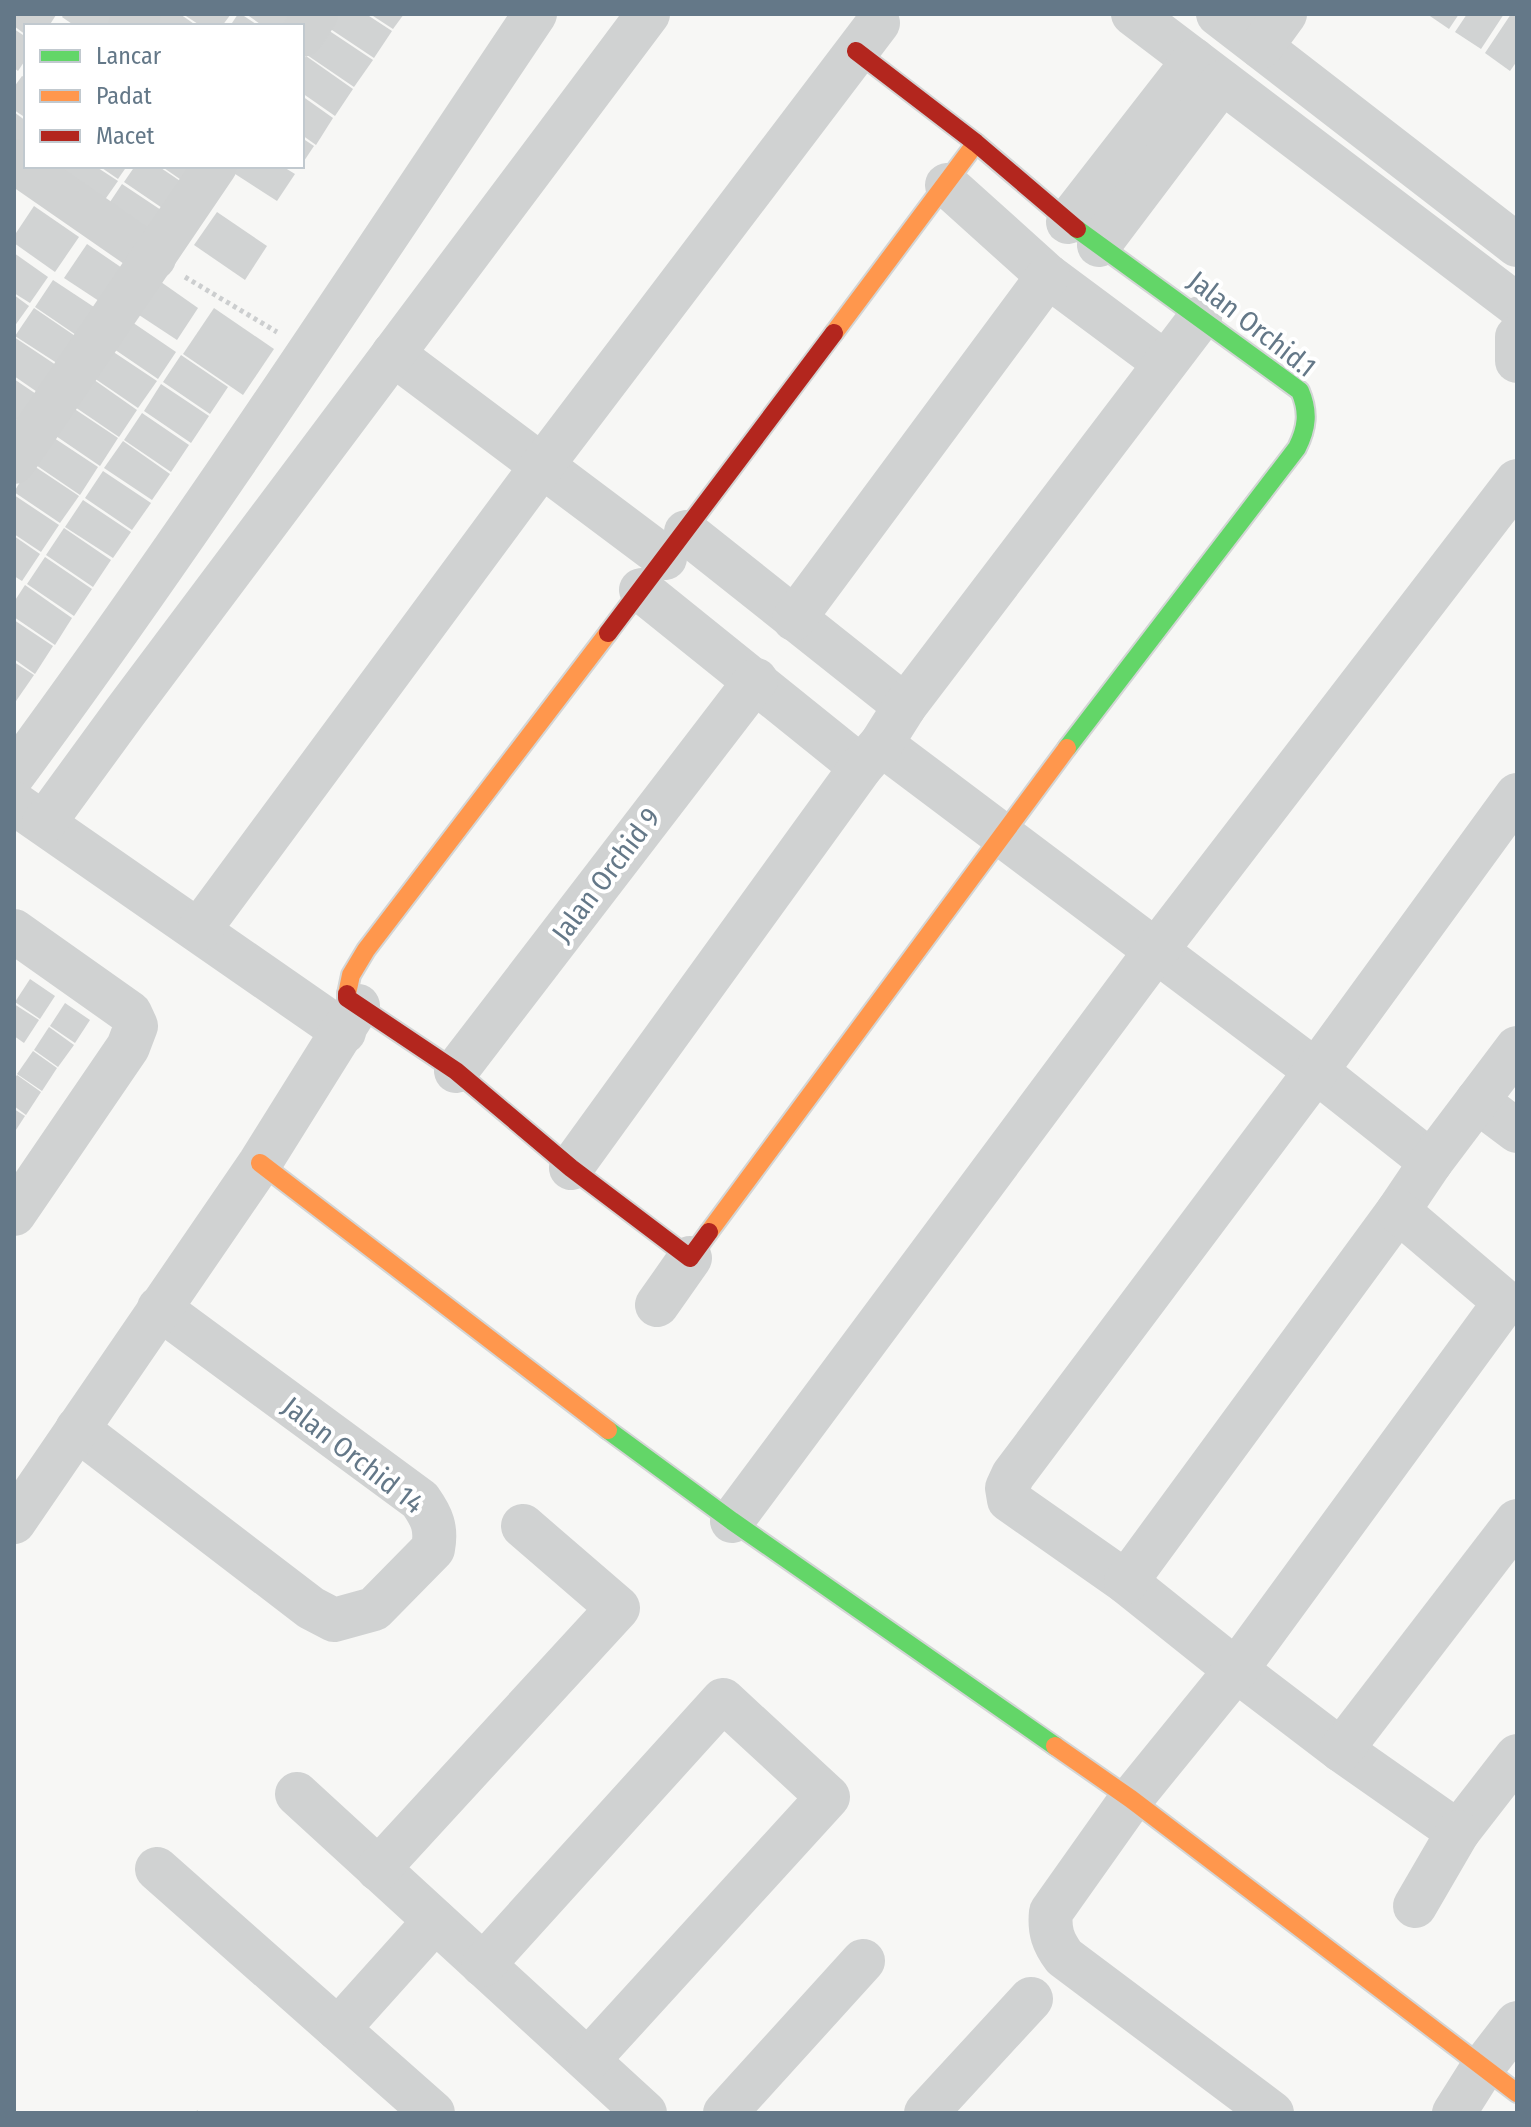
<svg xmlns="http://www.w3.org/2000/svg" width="1531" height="2127" font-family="'Fira Sans Condensed',sans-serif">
	<rect width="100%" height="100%" fill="#f7f7f5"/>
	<g fill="#d1d3d3">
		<path d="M14 14H54L56 15 49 26H26V35L14 26Z"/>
		<path d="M64 14H116L125 26H75L62 17Z"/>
		<path d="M162 14H180L197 26H153Z"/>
		<path d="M183 14H231L222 26H201Z"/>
		<path d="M238 14H241L259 26H230Z"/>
		<path d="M246 14H303L299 26H263Z"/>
		<path d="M335 14H366L392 31 374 58 326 26Z"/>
		<path d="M370 14H404L393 29Z"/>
		<path d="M1427 14H1459L1449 29Z"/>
		<path d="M1467 14H1504L1481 49 1455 32Z"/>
		<path d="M1511 14H1517V61L1510 71 1485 53Z"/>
		<path d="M325 28 373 60 354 87 307 55Z"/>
		<path d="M14 29 26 37V59L18 71 14 68Z"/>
		<path d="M306 56 353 89 335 116 302 93V62Z"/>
		<path d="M22 76 26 78V118L14 110V87Z"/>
		<path d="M302 96 333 118 316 145 302 135Z"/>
		<path d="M14 112 26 121V160L14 152Z"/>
		<path d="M302 138 314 146 302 164Z"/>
		<path d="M58 166H95L118 181 99 208Z"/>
		<path d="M99 166H127L118 179Z"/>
		<path d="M135 166H158L189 187 171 214 124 182Z"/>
		<path d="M161 166H204L190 186Z"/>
		<path d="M232 166H282L295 174 277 201 229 170Z"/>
		<path d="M122 184 170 216 151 243 104 211Z"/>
		<path d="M34 206 79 237 55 272 14 243V236Z"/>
		<path d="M217 212 267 246 245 280 194 245Z"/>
		<path d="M87 244 125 270 102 303 64 278Z"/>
		<path d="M14 253 48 277 30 303 14 293Z"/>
		<path d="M53 280 100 311 82 339 35 307Z"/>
		<path d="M161 282 198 308 177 340 139 315Z"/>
		<path d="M14 295 29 306 14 327Z"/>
		<path d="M34 308 81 340 63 367 15 336Z"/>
		<path d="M214 308 274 349 243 395 183 354Z"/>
		<path d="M129 320 176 352 158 379 111 347Z"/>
		<path d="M14 337 62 369 43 396 14 376Z"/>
		<path d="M109 349 157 381 138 408 91 376Z"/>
		<path d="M181 355 228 387 210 414 163 382Z"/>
		<path d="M90 377 137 410 119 437 72 405Z"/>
		<path d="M14 379 42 398 24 425 14 418Z"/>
		<path d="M161 384 209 416 191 443 144 411Z"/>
		<path d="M70 406 118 438 100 466 53 434Z"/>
		<path d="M142 413 189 445 171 472 124 440Z"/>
		<path d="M51 436 98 467 80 495 33 463Z"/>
		<path d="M123 441 170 474 152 500 104 468Z"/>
		<path d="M31 464 79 496 60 523 14 492Z"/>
		<path d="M103 471 151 503 132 530 85 498Z"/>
		<path d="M14 495 59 525 41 552 14 534Z"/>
		<path d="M83 500 131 532 113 558 65 527Z"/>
		<path d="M64 528 111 560 93 587 46 555Z"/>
		<path d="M14 536 40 554 22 581 14 576Z"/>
		<path d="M45 557 92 589 74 616 27 584Z"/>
		<path d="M25 585 72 618 55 645 14 617V602Z"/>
		<path d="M14 620 53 646 35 674 14 659Z"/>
		<path d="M14 662 34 675 14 704Z"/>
		<path d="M30 979 55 996 40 1019 15 1002Z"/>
		<path d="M65 1003 90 1020 75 1043 50 1026Z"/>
		<path d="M14 1004 39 1020 24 1043 14 1036Z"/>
		<path d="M49 1027 74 1045 58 1067 34 1050Z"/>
		<path d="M33 1051 57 1068 42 1091 17 1074Z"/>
		<path d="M17 1075 41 1092 26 1115 14 1106V1079Z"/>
		<path d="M14 1109 25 1116 14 1133Z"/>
	</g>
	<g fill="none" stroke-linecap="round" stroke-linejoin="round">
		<g stroke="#d3d5d5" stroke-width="22">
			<g id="fast">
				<path d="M1067 748 1297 448C1307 428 1309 412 1300 391L1077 229"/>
				<path d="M608 1430 732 1521 1055 1746"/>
			</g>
		</g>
		<g stroke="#d3d5d5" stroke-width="22">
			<g id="slow">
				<path d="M834 333 976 143"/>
				<path d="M347 994 351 975 366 950 608 633"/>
				<path d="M260 1163 608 1430"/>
				<path d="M709 1232 1067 748"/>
				<path d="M1055 1746 1131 1799 1517 2093"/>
			</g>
		</g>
		<g stroke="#d3d5d5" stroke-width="22">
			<g id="jam">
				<path d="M856 51 976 143 1077 229"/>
				<path d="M608 633 834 333"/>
				<path d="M347 994V998L456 1071 571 1168 690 1258 709 1232"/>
			</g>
		</g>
		<g stroke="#cccecf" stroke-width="5" stroke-dasharray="4 4" stroke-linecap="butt">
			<path d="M185 277 277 332"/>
			<path d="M198 2113 199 2112"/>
		</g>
		<g stroke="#d0d2d2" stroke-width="44">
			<path d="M1133 14 1517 305"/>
			<path d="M1218 14 1517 245"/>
			<path d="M130 26 139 14"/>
			<path d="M302 35 316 14"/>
			<path d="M1261 47 1285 14"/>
			<path d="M14 161 154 258"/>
			<path d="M947 185 1048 276 1165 363"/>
			<path d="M1068 222 1194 60"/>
			<path d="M1099 245 1222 82"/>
			<path d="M1517 337V361"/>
			<path d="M393 354 665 558"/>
			<path d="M14 462 215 166"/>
			<path d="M686 532 905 706"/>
			<path d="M641 590 861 767"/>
			<path d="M794 619 1048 276"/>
			<path d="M881 744 1316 1071 1431 1162"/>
			<path d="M14 774C196 527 364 269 535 14"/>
			<path d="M1517 795 1316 1071 1013 1475 1007 1488 1009 1500 1126 1582 1236 1670 1341 1750 1458 1832 1517 1756"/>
			<path d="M14 803 344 1032"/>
			<path d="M44 823 125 712 648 14"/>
			<path d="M199 930 541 467 878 23"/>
			<path d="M14 931 130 1013 136 1026 128 1047 14 1214"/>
			<path d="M456 1071 756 680"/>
			<path d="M1477 1101 1517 1131"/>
			<path d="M571 1168 861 767 881 744 905 706 1200 318"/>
			<path d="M657 1305 690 1258"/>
			<path d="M77 1429 311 1608 334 1620 374 1609 433 1549C437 1528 432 1517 420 1500L159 1308"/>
			<path d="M732 1521 1155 952 1517 481"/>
			<path d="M14 1522 260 1163 358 1006"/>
			<path d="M1126 1582 1398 1211 1431 1162 1517 1048"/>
			<path d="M1341 1750 1517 1521"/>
			<path d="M297 1794 645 2113"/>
			<path d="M157 1869 433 2113"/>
			<path d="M378 1869 618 1608 523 1526"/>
			<path d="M1415 1906 1458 1832"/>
			<path d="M483 1965 723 1700 828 1797 588 2060"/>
			<path d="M338 2029 435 1921"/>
			<path d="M725 2113 863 1961"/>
			<path d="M926 2113 1031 1999"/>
			<path d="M1272 2113 1064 1957C1053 1942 1049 1931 1051 1912L1131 1799 1236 1670 1505 1302 1398 1211"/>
			<path d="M1454 2113 1483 2067 1517 2023"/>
		</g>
		<use href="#fast" stroke="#63d668" stroke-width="18"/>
		<use href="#slow" stroke="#ff974d" stroke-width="18"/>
		<use href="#jam" stroke="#b3261e" stroke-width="18"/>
	</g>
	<g text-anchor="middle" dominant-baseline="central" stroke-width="8" stroke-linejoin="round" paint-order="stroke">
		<g font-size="28" fill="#647888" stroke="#fff">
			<text transform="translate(1252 324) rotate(38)">Jalan Orchid.1</text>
			<text transform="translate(606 875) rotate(-53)">Jalan Orchid 9</text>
			<text transform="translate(353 1455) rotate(38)">Jalan Orchid 14</text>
		</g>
	</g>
	<rect width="1531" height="2127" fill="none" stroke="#647888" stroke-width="32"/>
	<rect x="24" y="24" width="280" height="144" fill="#ffffff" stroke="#c1c9cf" stroke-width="2"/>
	<rect x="40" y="50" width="40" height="12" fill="#63d668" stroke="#c1c9cf" stroke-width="2"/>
	<text x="96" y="64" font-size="24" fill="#647888">Lancar</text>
	<rect x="40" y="90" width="40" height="12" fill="#ff974d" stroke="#c1c9cf" stroke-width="2"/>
	<text x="96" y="104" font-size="24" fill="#647888">Padat</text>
	<rect x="40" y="130" width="40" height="12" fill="#b3261e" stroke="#c1c9cf" stroke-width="2"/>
	<text x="96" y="144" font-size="24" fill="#647888">Macet</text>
</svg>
